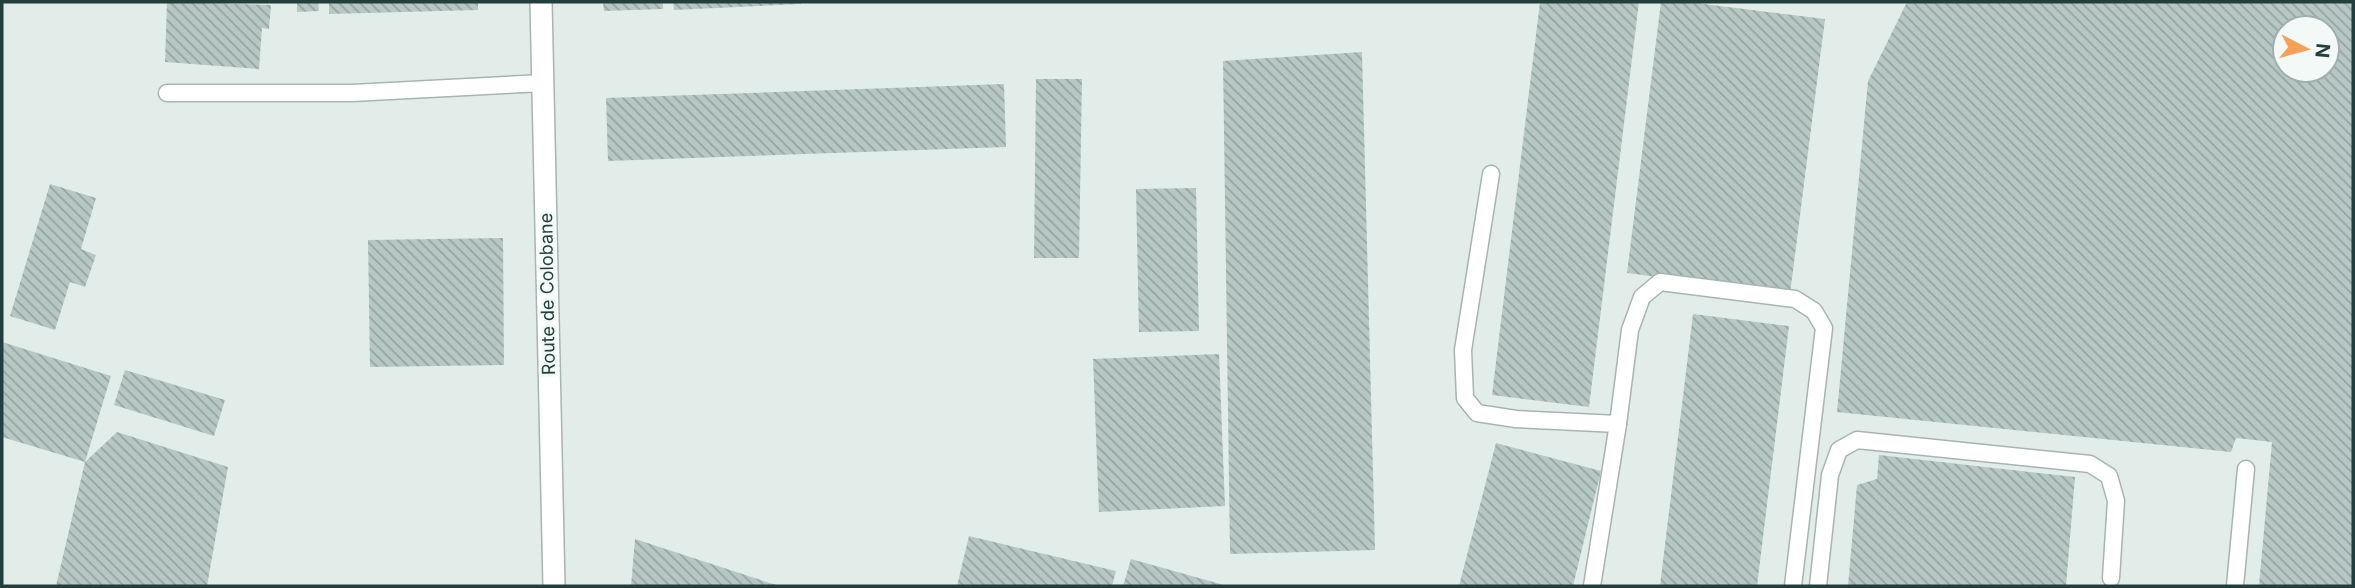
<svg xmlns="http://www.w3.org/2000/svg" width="2355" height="588" font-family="Inter,sans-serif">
	<defs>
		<pattern id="building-back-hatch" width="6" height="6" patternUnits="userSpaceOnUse" patternTransform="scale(1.75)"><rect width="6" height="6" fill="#b7c8c4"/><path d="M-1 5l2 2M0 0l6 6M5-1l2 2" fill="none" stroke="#94a4a0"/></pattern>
	</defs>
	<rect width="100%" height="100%" fill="#e2edea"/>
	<g fill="url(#building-back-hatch)" fill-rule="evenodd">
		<path d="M167 2 271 5 269 29 262 28 259 69 165 62Z"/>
		<path d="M297 2H318L319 11 297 12Z"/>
		<path d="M329 2H478V10L329 14Z"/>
		<path d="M603 2H663V9L604 11Z"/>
		<path d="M673 2H801V4L674 10Z"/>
		<path d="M1540 2H1639L1589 407 1492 395Z"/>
		<path d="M1661 2H1688L1825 19 1790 294 1627 273Z"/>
		<path d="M1907 2H2353V586H2259L2272 442 2236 438 2231 452 1837 412 1868 81ZM2285 28H2327V70H2285Z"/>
		<path d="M1362 52 1375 550 1230 554 1223 61Z"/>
		<path d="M1036 79H1082L1079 258H1034Z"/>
		<path d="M1004 84 1006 147 608 161 606 98Z"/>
		<path d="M50 184 96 198 81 249 96 255 85 287 70 282 55 330 10 316Z"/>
		<path d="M1196 188 1199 331 1139 332 1136 189Z"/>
		<path d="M503 238 504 365 370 367 368 240Z"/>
		<path d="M1693 314 1789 326 1757 586H1660Z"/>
		<path d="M2 342 111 376 85 462 117 432 228 467 207 586H56L85 462 2 437Z"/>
		<path d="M1219 354 1225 506 1099 512 1093 359Z"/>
		<path d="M125 370 225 400 214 436 114 405Z"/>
		<path d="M1496 443 1601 471 1573 586H1459Z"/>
		<path d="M1879 455 2075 477 2066 586H1848L1857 485 1877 479Z"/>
		<path d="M969 536 1116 571 1112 586H957Z"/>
		<path d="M635 539 779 586H631Z"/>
		<path d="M1131 559 1224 585V586H1123Z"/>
	</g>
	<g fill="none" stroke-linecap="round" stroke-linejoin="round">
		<g stroke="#a5b5b3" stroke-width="19">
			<g id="lane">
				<path d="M167 93H352L543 83"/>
				<path d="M1491 174 1463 350 1465 398 1477 413 1516 419 1618 424"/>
				<path d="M1592 586 1618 424 1630 330 1642 297 1660 282 1795 299 1814 311 1824 328 1793 586"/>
				<path d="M1818 586 1830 475 1839 450 1857 440 2090 464 2109 476 2116 501 2111 578"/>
				<path d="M2235 586 2246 469"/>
			</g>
		</g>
		<g stroke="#a5b5b3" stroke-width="24">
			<path id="street" d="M541 2 554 586"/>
		</g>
		<use href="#lane" stroke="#fff" stroke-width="16"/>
		<use href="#street" stroke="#fff" stroke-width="21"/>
	</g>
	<g text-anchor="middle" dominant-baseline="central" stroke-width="6" stroke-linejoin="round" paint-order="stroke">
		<g font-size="18" fill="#223f3d" stroke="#f3f9f7">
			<text transform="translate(547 294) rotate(-91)">Route de Colobane</text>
		</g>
	</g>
	<rect width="2355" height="588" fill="none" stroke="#223f3d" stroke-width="7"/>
	<g transform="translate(2306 49) rotate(96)"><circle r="33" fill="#f3f9f7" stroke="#9fafad" stroke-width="2"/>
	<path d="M0-5L12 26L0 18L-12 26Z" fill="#f6a157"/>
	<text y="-10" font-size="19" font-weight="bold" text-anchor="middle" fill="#223f3d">N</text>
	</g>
</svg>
